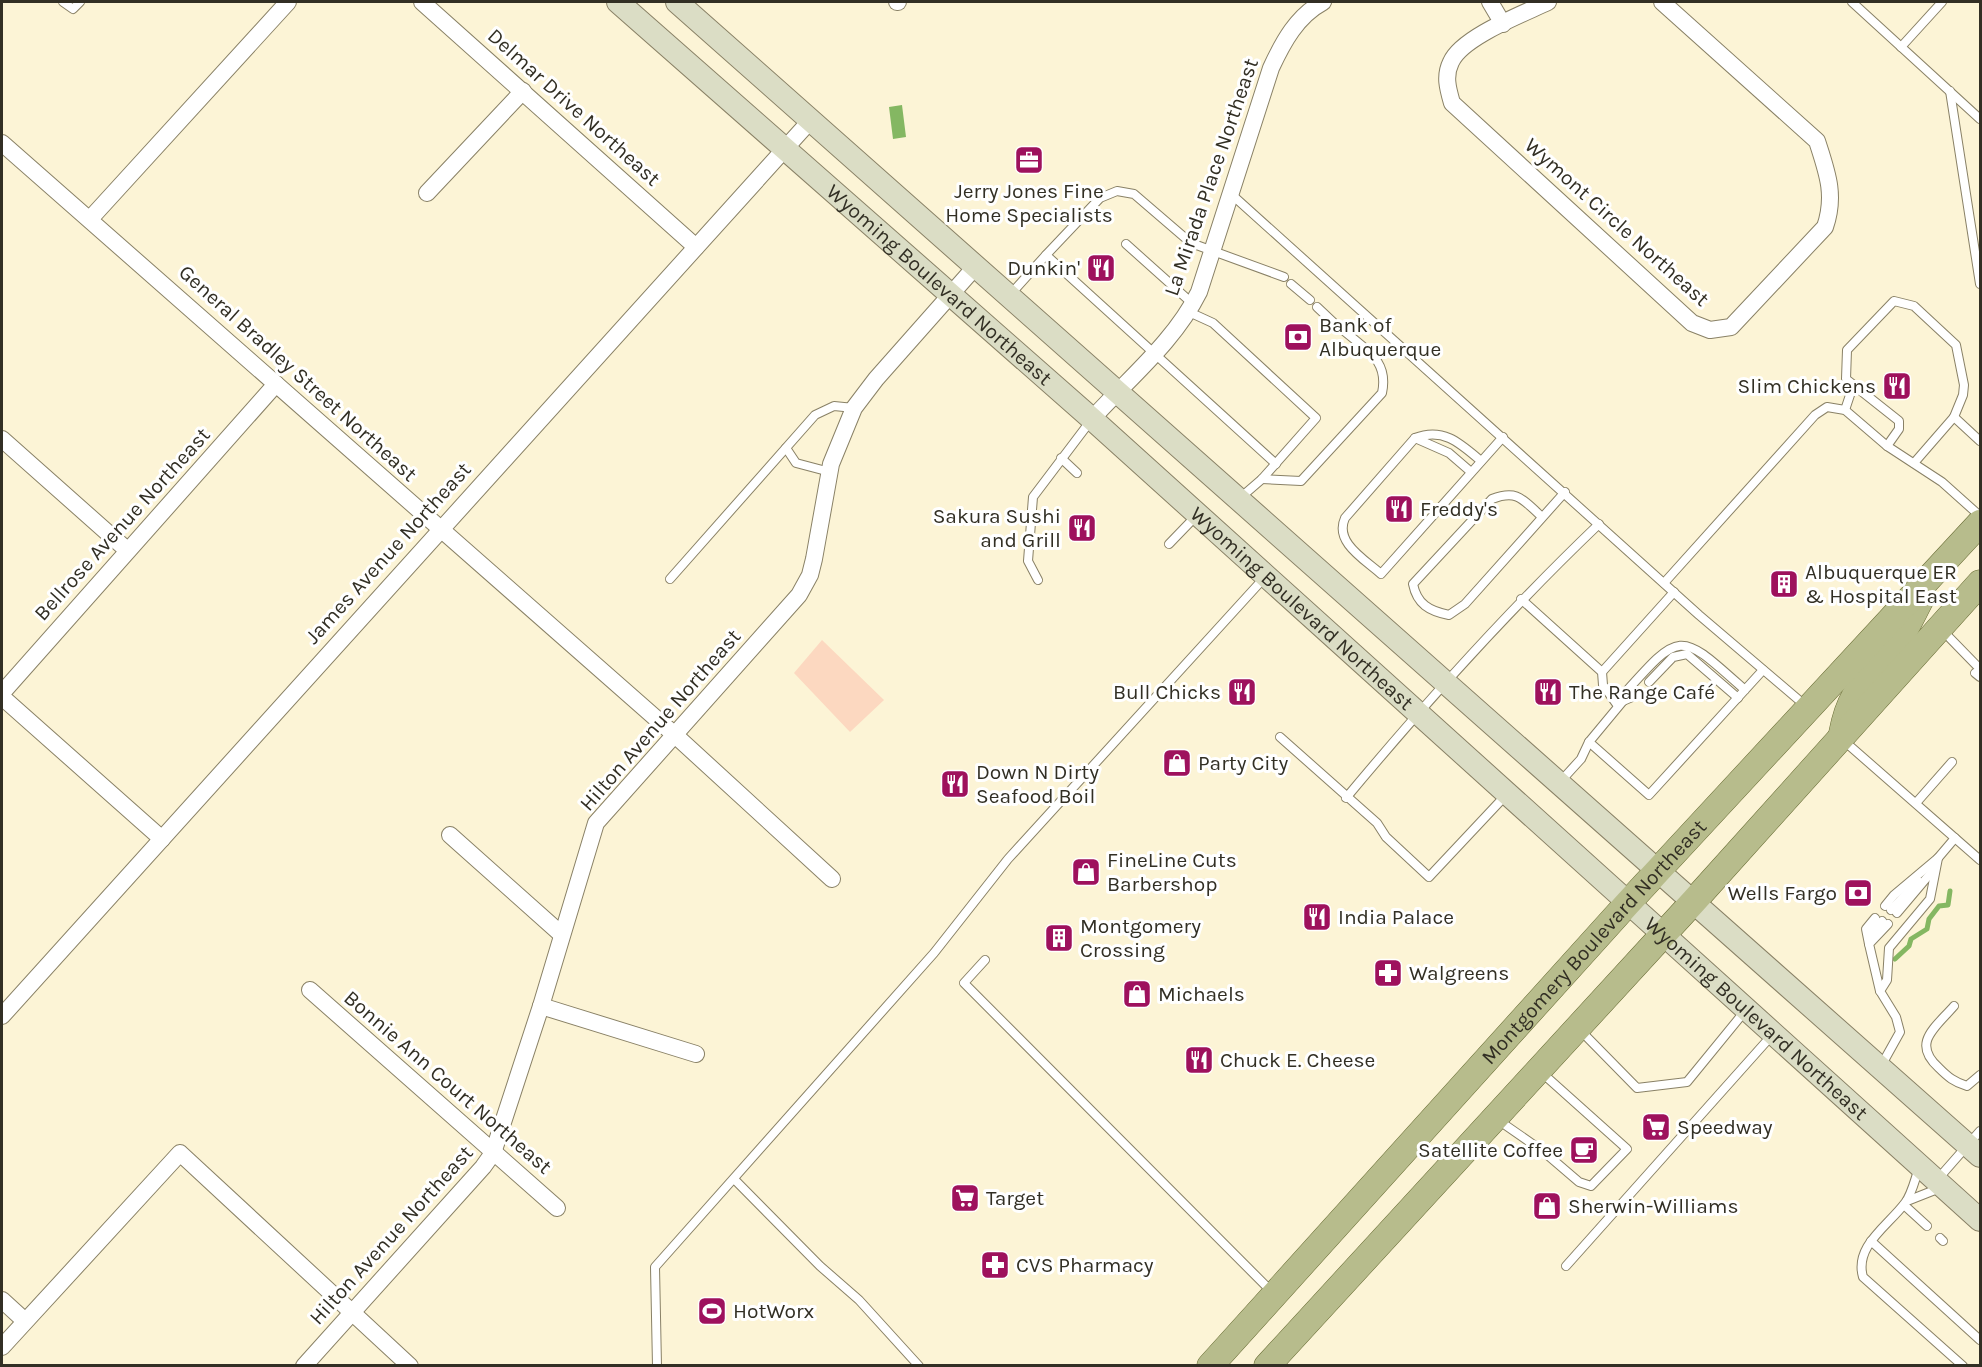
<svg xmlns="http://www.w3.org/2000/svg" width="1982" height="1367" font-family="Karla,sans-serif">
	<rect width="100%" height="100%" fill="#fcf4d6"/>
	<path fill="#fcd8c0" d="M822 640 884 700 850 732 794 673Z"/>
	<path fill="#84b762" d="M902 105 906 137 893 139 889 107Z"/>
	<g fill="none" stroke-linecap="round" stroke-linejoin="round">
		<path stroke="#84b762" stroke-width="5" d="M1895 959 1909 946 1911 939 1927 929 1929 919 1939 906 1948 905 1950 891"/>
		<g stroke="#898166" stroke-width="10">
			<g id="service">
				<path d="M63 2 73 9 80 2"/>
				<path d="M1852 2 1980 119"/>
				<path d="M1901 47 1942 2"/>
				<path d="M1950 91 1980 284"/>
				<path d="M1230 193 1699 615 1807 707"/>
				<path d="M1126 244 1193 304"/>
				<path d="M1046 255 1100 198 1117 191 1134 194 1191 243 1284 277"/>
				<path d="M1291 284 1310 300"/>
				<path d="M1009 296 1046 255 1276 464"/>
				<path d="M1317 307 1335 324"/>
				<path d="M1189 312 1213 323 1316 418 1262 479 1240 498"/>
				<path d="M1845 410 1853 386"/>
				<path d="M1954 417 1980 441"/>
				<path d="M1415 438C1443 427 1460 443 1481 461"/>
				<path d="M1887 446 1899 429V421L1846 379 1847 350 1894 301 1914 306 1956 345 1964 385 1963 395 1954 417 1914 463"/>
				<path d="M786 448 796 463 830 472"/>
				<path d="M1061 458 1077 473"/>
				<path d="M1471 472 1449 453 1415 438 1345 518C1334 542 1364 559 1381 574L1503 437"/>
				<path d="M1262 479 1301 481 1382 393C1389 360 1366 350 1343 330"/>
				<path d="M1542 517C1523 500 1518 489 1492 499L1413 584C1417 604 1429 611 1449 615L1465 604 1565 492"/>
				<path d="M1169 544 1197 515"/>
				<path d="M670 579 815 415 834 406 854 408"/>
				<path d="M1038 580 1028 561 1033 497 1092 419"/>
				<path d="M1664 583 1815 415 1827 407 1845 410 1887 446 1942 482 1980 516"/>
				<path d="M1521 599 1602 672 1603 685 1618 706"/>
				<path d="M1942 630 1980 669"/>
				<path d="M1602 672 1674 592"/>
				<path d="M1975 673 1980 677"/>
				<path d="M1649 682 1673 657 1687 654 1738 698"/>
				<path d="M1745 690C1679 631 1682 629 1623 695V701L1589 742 1649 795 1763 670"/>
				<path d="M1623 701 1637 695"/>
				<path d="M1280 737 1377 823 1386 837 1429 877 1506 795"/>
				<path d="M1843 740 1980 860"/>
				<path d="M1560 782 1581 759 1589 742"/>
				<path d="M1346 798C1426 702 1509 610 1599 524"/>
				<path d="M1916 803 1952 762"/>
				<path d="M1885 906 1894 895 1938 858"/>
				<path d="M1891 910 1918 881"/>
				<path d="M1897 913 1935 868"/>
				<path d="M1870 942 1873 931 1882 921"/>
				<path d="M1869 944 1866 929 1875 918"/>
				<path d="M985 960 964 983 1272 1292"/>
				<path d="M1880 991 1869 944 1888 924"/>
				<path d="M1954 1006C1935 1028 1911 1043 1939 1068 1948 1077 1954 1082 1967 1086L1980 1075"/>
				<path d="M1580 1030 1637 1088 1687 1082 1745 1011"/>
				<path d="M1881 1066 1900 1032 1896 1017 1880 991 1887 980 1889 948 1930 899 1938 858 1955 838"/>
				<path d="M1498 1120 1544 1152 1579 1182 1591 1186 1627 1149 1541 1072"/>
				<path d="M1919 1168C1915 1179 1912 1194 1905 1203 1888 1226 1854 1246 1863 1277L1963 1366"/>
				<path d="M734 1179 820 1266 859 1300 919 1366"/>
				<path d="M1937 1180 1980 1131"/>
				<path d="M1907 1201 1940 1188"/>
				<path d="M1904 1205 1927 1226"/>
				<path d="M1940 1238 1943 1241"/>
				<path d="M1871 1241 1980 1340"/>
				<path d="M1566 1266 1773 1034"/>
				<path d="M657 1366 655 1267 934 953 1008 859 1265 577"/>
			</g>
		</g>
		<g stroke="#898166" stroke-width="18">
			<g id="minor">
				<path d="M422 2 696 247"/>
				<path d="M897 2H898"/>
				<path d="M1490 2 1503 24"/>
				<path d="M1548 2C1523 14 1462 37 1451 62 1444 76 1448 89 1452 103L1692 323 1710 330 1731 327 1825 227C1836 195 1827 172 1817 141L1662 2"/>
				<path d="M2 143 676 736 832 879"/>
				<path d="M427 193 523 91"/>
				<path d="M90 219 288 2"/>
				<path d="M1092 419C1129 378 1174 342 1199 292L1271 68C1283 42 1297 16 1323 2"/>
				<path d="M2 439 127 550"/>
				<path d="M2 693 276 384"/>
				<path d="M2 697 162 839"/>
				<path d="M450 835 561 934"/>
				<path d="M310 990 557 1208"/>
				<path d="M541 1006 696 1054"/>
				<path d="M2 1016 810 121"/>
				<path d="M2 1300 25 1321"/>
				<path d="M2 1347 180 1153 410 1366"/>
				<path d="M304 1366 483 1167 493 1153 541 1006 596 823 799 595 810 575 814 559 831 464 854 408 876 379 976 266"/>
			</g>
		</g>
		<g stroke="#898166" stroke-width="24">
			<g id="secondary">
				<path id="s1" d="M618 2 1092 419 1980 1220"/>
				<path d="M677 2 1980 1156"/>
			</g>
		</g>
		<g stroke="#696d36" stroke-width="27">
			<g id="primary">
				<path d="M1842 733C1852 681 1871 683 1896 644 1906 630 1913 614 1921 599"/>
				<path id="s2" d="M1210 1366 1627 904 1980 523"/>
				<path d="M1267 1366 1694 901 1980 583"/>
			</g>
		</g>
		<use href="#service" stroke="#fff" stroke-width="8"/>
		<use href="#minor" stroke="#fff" stroke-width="16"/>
		<use href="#secondary" stroke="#dbddc5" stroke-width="22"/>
		<use href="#primary" stroke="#b7bc8c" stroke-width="26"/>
	</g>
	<defs>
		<g id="office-square" transform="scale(1.5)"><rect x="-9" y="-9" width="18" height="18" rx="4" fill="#9e115d" stroke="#fff"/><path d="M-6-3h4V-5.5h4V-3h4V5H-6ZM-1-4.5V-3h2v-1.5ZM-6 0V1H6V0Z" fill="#fff"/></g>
		<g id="restaurant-square" transform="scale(1.5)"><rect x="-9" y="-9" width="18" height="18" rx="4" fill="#9e115d" stroke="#fff"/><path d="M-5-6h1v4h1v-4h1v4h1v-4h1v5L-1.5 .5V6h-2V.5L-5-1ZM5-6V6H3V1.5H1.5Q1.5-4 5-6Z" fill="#fff"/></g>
		<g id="bank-square" transform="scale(1.5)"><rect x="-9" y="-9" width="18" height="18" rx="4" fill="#9e115d" stroke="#fff"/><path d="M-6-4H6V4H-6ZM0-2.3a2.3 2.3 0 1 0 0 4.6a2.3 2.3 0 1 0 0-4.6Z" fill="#fff"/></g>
		<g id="building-square" transform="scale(1.5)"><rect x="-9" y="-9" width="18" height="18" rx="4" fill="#9e115d" stroke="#fff"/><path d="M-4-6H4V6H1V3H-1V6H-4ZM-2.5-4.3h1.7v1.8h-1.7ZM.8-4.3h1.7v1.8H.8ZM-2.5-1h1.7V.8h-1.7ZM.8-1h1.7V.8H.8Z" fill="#fff"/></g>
		<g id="shop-square" transform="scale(1.5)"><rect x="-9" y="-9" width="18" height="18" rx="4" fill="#9e115d" stroke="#fff"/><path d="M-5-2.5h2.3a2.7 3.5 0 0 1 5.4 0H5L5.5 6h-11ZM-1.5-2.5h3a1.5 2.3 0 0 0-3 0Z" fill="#fff"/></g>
		<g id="pharmacy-square" transform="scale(1.5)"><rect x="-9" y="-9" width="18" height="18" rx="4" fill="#9e115d" stroke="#fff"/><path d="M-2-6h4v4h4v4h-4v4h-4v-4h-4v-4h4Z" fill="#fff"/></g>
		<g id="supermarket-square" transform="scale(1.5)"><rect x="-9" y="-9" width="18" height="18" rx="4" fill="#9e115d" stroke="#fff"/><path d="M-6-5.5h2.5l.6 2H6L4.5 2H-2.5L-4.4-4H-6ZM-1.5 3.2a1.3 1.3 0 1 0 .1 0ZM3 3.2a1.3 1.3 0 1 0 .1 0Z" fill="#fff"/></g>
		<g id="cafe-square" transform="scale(1.5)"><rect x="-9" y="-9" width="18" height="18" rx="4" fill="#9e115d" stroke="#fff"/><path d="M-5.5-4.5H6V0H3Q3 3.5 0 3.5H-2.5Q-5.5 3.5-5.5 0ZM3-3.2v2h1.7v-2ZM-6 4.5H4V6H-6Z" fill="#fff"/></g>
		<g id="stadium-square" transform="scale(1.5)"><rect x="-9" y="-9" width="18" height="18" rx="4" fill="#9e115d" stroke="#fff"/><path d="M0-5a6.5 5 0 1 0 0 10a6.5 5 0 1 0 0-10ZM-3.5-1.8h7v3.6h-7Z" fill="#fff"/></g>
	</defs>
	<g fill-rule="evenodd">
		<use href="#office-square" x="1029" y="160"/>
		<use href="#restaurant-square" x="1101" y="268"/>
		<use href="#bank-square" x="1298" y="337"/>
		<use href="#restaurant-square" x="1897" y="386"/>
		<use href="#restaurant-square" x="1399" y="509"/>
		<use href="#restaurant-square" x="1082" y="528"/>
		<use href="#building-square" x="1784" y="584"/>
		<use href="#restaurant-square" x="1242" y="692"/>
		<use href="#restaurant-square" x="1548" y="692"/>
		<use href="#shop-square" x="1177" y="763"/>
		<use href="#restaurant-square" x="955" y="784"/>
		<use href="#shop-square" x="1086" y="872"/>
		<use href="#bank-square" x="1858" y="893"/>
		<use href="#restaurant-square" x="1317" y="917"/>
		<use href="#building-square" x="1059" y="938"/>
		<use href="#pharmacy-square" x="1388" y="973"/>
		<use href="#shop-square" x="1137" y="994"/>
		<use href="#restaurant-square" x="1199" y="1060"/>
		<use href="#supermarket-square" x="1656" y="1127"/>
		<use href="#cafe-square" x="1584" y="1150"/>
		<use href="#supermarket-square" x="965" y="1198"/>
		<use href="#shop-square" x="1547" y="1206"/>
		<use href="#pharmacy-square" x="995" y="1265"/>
		<use href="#stadium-square" x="712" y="1311"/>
	</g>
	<g text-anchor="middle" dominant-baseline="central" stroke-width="6" stroke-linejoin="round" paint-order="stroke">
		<g font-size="21" fill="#322f24" stroke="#fff">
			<text transform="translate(574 107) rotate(42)">Delmar Drive Northeast</text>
			<text transform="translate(1211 177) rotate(-71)">La Mirada Place Northeast</text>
			<text transform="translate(1617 222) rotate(42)">Wymont Circle Northeast</text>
			<text stroke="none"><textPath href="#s1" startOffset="428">Wyoming Boulevard Northeast</textPath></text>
			<text transform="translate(298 373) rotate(42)">General Bradley Street Northeast</text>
			<text transform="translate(122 524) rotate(-48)">Bellrose Avenue Northeast</text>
			<text transform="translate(388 553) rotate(-48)">James Avenue Northeast</text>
			<text stroke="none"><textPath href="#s1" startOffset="914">Wyoming Boulevard Northeast</textPath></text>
			<text transform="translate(660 720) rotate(-49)">Hilton Avenue Northeast</text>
			<text stroke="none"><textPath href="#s2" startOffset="572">Montgomery Boulevard Northeast</textPath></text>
			<text stroke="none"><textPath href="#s1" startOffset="1526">Wyoming Boulevard Northeast</textPath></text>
			<text transform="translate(448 1082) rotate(41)">Bonnie Ann Court Northeast</text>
			<text transform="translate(391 1235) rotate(-48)">Hilton Avenue Northeast</text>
		</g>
		<g font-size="21" fill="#322f24" stroke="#fff" text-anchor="start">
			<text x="1029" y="191" text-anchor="middle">Jerry Jones Fine<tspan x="1029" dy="24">Home Specialists</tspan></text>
			<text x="1080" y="268" text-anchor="end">Dunkin'</text>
			<text x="1319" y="325">Bank of<tspan x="1319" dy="24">Albuquerque</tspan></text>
			<text x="1876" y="386" text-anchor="end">Slim Chickens</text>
			<text x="1420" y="509">Freddy's</text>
			<text x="1061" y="516" text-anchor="end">Sakura Sushi<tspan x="1061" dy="24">and Grill</tspan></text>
			<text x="1805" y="572">Albuquerque ER<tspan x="1805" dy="24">&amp; Hospital East</tspan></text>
			<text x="1221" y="692" text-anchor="end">Bull Chicks</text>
			<text x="1569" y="692">The Range Café</text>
			<text x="1198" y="763">Party City</text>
			<text x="976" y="772">Down N Dirty<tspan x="976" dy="24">Seafood Boil</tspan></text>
			<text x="1107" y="860">FineLine Cuts<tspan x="1107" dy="24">Barbershop</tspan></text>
			<text x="1837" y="893" text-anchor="end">Wells Fargo</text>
			<text x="1338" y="917">India Palace</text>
			<text x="1080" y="926">Montgomery<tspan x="1080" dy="24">Crossing</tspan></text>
			<text x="1409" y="973">Walgreens</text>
			<text x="1158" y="994">Michaels</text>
			<text x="1220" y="1060">Chuck E. Cheese</text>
			<text x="1677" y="1127">Speedway</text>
			<text x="1563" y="1150" text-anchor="end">Satellite Coffee</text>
			<text x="986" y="1198">Target</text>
			<text x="1568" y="1206">Sherwin-Williams</text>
			<text x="1016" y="1265">CVS Pharmacy</text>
			<text x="733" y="1311">HotWorx</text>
		</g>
	</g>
	<rect width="1982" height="1367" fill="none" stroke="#322f24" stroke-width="6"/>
</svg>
